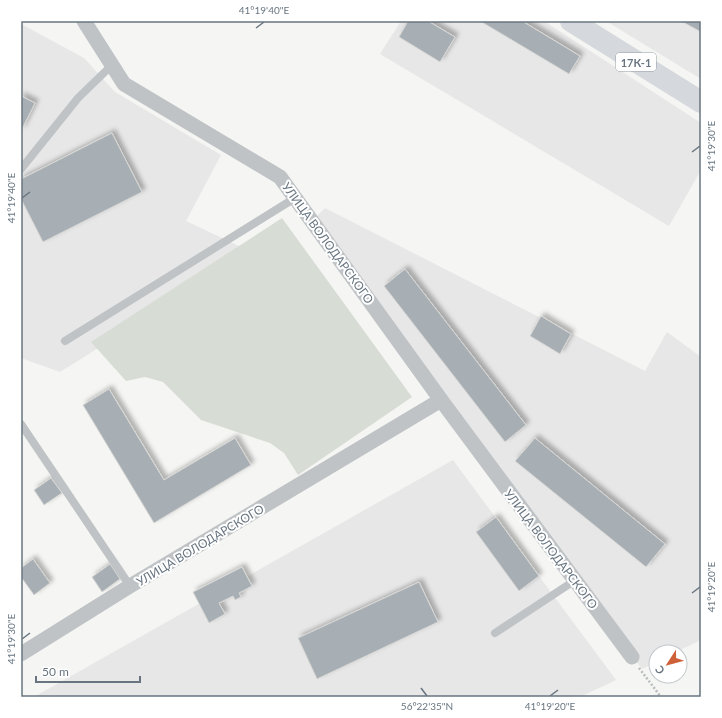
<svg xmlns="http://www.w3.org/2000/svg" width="722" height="718" font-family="Lato,sans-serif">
	<defs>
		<filter id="shadow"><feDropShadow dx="3.5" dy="-3.5" stdDeviation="2" flood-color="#0004"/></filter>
	</defs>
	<rect width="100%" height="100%" fill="#f5f6f3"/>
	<g fill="#e6e7e6">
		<path d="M401 21H544L701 123V170L669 226 380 54Z"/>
		<path d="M606 21H701V79Z"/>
		<path d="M21 24 84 58 115 92 221 155 186 221 252 252 60 372 21 358Z"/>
		<path d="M325 208 645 371 667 332 701 357V640L676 652H656V662L642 669 433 386 314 219Z"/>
		<path d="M453 460 616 680 580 697H34Z"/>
	</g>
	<path fill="#d7dcd4" d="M282 218 412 397 298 475 284 453 270 443 201 420 163 382 145 377 126 381 91 342Z"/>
	<g fill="#a8afb4" stroke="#d7d7d5" filter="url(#shadow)">
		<path d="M408 21H428L455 37 440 62 399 37Z"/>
		<path d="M480 21H522L580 56 569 74Z"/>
		<path d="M681 21H701V32Z"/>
		<path d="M21 96 35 103 21 131Z"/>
		<path d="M112 133 142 192 43 242 21 199V179Z"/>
		<path d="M405 269 526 425 505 442 384 286Z"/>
		<path d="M541 316 571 334 560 354 530 336Z"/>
		<path d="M109 389 164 480 235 438 251 465 154 523 83 405Z"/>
		<path d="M535 438 665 544 646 567 515 461Z"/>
		<path d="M51 478 62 493 44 505 34 490Z"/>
		<path d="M496 517 539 576 519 591 476 532Z"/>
		<path d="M33 559 50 583 34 595 21 577V568Z"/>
		<path d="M110 564 120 579 102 592 92 577Z"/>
		<path d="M242 567 252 586 239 593 241 597 235 600 233 596 219 603 225 614 209 623 193 592Z"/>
		<path d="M419 582 438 622 317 679 298 638Z"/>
	</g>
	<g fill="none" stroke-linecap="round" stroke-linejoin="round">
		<path stroke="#b9bcbe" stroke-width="2.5" stroke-dasharray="2 2" stroke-linecap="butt" d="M639 668 661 697"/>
		<g stroke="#bfc3c6" stroke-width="8">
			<path d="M21 169 78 98 112 65"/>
			<path d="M65 341 295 198"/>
			<path d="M21 424 130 586"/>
			<path d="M495 633 574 581"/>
		</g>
		<g stroke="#bfc3c6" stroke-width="15">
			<path d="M441 400 632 657"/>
			<path d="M21 654 130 586 441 400 280 177 124 84 84 21"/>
		</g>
		<path stroke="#d5d8dc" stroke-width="22" d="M571 21 701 102"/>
	</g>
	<path fill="none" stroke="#687580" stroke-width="1.5" d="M256 28 264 22M692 152 700 146M22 198 30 192M692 593 700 587M22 639 30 633M421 688 427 696M550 696 558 690"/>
	<g text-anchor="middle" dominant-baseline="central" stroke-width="4" stroke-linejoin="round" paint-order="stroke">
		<rect fill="#fff" stroke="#959ea6" stroke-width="1" x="616" y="53" width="40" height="18" rx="3"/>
		<g font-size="11" font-weight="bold" fill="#687580">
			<text x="636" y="62">17К-1</text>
		</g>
		<g font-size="12" fill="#687580" stroke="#fff">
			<text transform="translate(328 243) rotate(54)">УЛИЦА ВОЛОДАРСКОГО</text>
			<text transform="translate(200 545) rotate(-31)">УЛИЦА ВОЛОДАРСКОГО</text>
			<text transform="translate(551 549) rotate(53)">УЛИЦА ВОЛОДАРСКОГО</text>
		</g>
	</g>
	<rect width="722" height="718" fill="none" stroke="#ffffff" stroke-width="44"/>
	<g transform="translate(668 664) rotate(234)"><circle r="19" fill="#ffffff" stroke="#c3c8cc"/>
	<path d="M0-3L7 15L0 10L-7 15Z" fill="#cf6139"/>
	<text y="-6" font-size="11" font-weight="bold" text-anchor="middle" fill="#687580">С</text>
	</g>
	<path d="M36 676v6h104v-6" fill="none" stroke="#687580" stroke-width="2"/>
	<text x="42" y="676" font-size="12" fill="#687580" stroke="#ffffff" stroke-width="3" paint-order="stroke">50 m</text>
	<rect x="22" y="22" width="678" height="674" fill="none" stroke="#687580" stroke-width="1.5"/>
	<g font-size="10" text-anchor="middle" fill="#687580">
		<text x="264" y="14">41°19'40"E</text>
		<text transform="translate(711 146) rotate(-90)" y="4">41°19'30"E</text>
		<text transform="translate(11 198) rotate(-90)" y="4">41°19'40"E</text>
		<text transform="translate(711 587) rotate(-90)" y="4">41°19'20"E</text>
		<text transform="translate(11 639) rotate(-90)" y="4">41°19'30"E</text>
		<text x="427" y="710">56°22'35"N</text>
		<text x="550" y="710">41°19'20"E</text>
	</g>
</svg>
